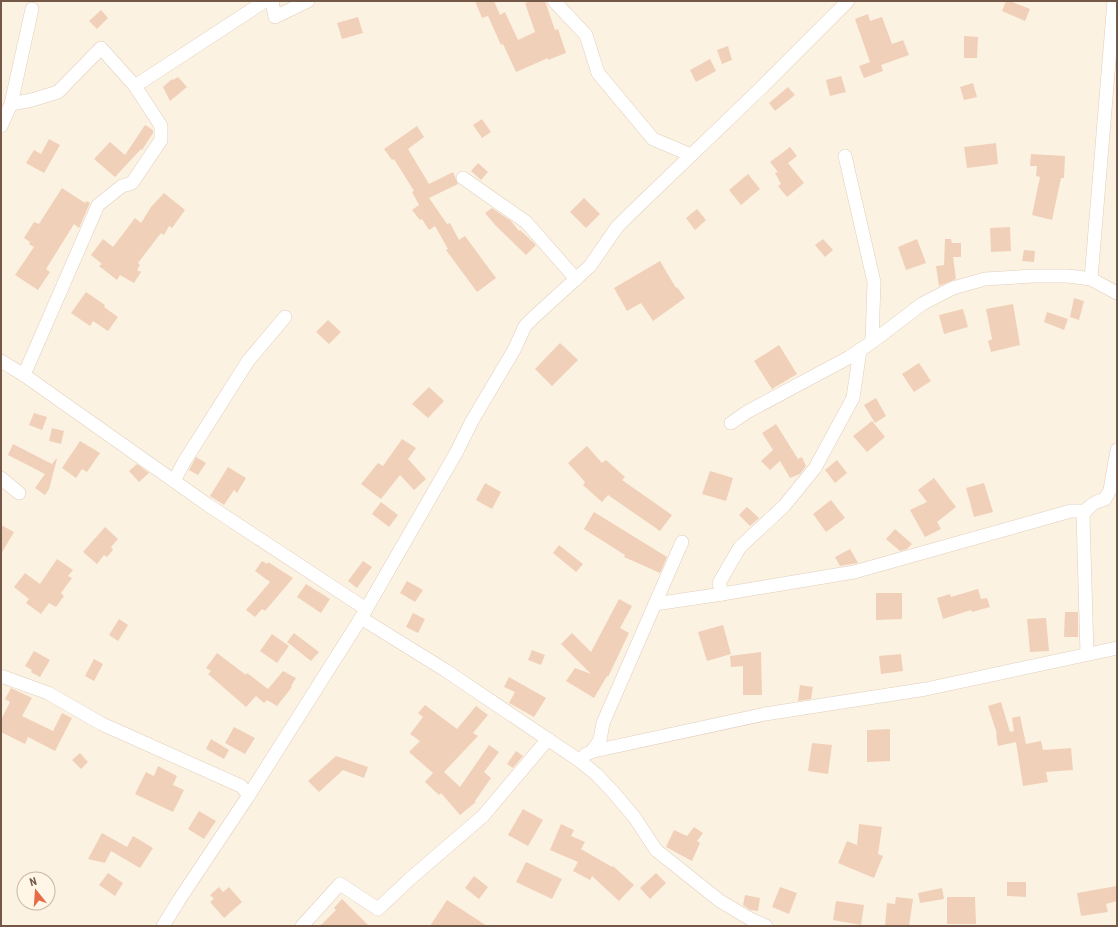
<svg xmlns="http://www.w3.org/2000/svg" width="1118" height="927" font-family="'Roboto Condensed',sans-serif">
	<rect width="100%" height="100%" fill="#fcf2e1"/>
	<g fill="#f1d0b9">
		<path d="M475 1H494L500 15 505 12 518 40 535 32 525 3 531 1H545L555 30 558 29 566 53 548 60V58L516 72 503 44 501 45 488 16 482 18Z"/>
		<path d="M1006 1H1010L1030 9 1025 21 1002 11Z"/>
		<path d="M101 10 108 18 97 29 89 21Z"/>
		<path d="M868 14 870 21 882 17 892 44 903 40 909 55 881 65 883 71 864 78 859 66 870 62 855 19Z"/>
		<path d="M358 17 363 33 342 39 337 23Z"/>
		<path d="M964 36 978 37 977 58H964Z"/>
		<path d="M728 46 732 60 722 64 717 50Z"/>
		<path d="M710 59 716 71 696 82 690 70Z"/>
		<path d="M841 76 846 92 830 96 826 80Z"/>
		<path d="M178 77 187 87 170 101 163 87 172 79 173 80Z"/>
		<path d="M973 83 977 97 964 100 960 87Z"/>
		<path d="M788 87 795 95 775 111 769 103Z"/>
		<path d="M482 119 491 132 482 138 473 125Z"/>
		<path d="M145 125 153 130V133L142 150 141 149 115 177 94 159 110 142 125 155Z"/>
		<path d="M417 126 424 137 408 149 429 184 453 172 458 184 429 198 447 224 450 223 459 240 465 236 496 278 477 292 446 250 448 249 435 226 429 230 422 219 420 220 412 210 419 205 412 192 414 191 394 159 392 160 384 149Z"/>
		<path d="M49 139 60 145 44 173 26 163 34 150 41 154Z"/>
		<path d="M996 143 998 164 967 168 964 147Z"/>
		<path d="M790 147 797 156 788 163 804 183 787 197 778 186 781 184 775 173 778 172 770 162Z"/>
		<path d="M1031 154 1065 156 1064 178H1061L1052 220 1032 215 1040 177 1036 176 1037 166H1030Z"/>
		<path d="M478 163 488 172 481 180 471 171Z"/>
		<path d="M748 174 760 189 741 205 729 190Z"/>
		<path d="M62 188 85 203 86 201 90 203 79 228 74 224 46 269 50 272 38 290 15 275 34 247 29 244 30 242 24 238 34 222 39 224Z"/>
		<path d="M164 193 185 210 172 228 169 226 164 235 161 233 138 263 140 265 137 270 141 272 134 283 120 275 117 280 99 266 102 264 91 255 103 239 113 247 135 218 141 223 151 207Z"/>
		<path d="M584 198 600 214 586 228 570 212Z"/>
		<path d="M492 208 511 221 519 231 520 230 536 245 526 255 496 226 485 213Z"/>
		<path d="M697 209 706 220 695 230 686 218Z"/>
		<path d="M1010 227 1011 251 991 252 990 228Z"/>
		<path d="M823 239 833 250 825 257 815 245Z"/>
		<path d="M917 239 926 263 906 270 898 247Z"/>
		<path d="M945 239H951L952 243H961V257H953L956 279 939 286 936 266 944 265Z"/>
		<path d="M1024 250 1035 251 1034 262 1022 261Z"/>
		<path d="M660 261 676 288 677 287 685 298 653 321 641 303 627 311 614 288Z"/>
		<path d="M86 292 105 305 104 307 118 317 108 331 93 321 90 326 71 313Z"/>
		<path d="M1074 298 1084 301 1079 320 1070 317Z"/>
		<path d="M1013 304 1020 345 991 352 988 341 992 339 986 309Z"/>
		<path d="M963 309 968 327 944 334 939 315Z"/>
		<path d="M1047 312 1068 319 1064 330 1044 322Z"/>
		<path d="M328 320 341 332 329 344 316 332Z"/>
		<path d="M560 343 578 360 552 386 535 369Z"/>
		<path d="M779 345 797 374 772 389 754 361Z"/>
		<path d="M919 363 931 381 914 392 902 374Z"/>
		<path d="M429 387 444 401 428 418 412 404Z"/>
		<path d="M876 398 886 416 875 423 864 405Z"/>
		<path d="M34 413 47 417 42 430 29 425Z"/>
		<path d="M872 421 885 437 867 452 853 436Z"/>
		<path d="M776 424 798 459 802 457 806 466 800 474 790 478 780 461 770 470 761 461 773 450 762 433Z"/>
		<path d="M52 428 64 431 61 444 49 441Z"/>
		<path d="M402 439 416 448 408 459 426 479 414 490 400 475 381 499 361 484 378 463 383 466Z"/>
		<path d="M80 441 100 453 87 472 82 469 76 478 62 468Z"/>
		<path d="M13 444 52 464 56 459H57L49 489 45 495 35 488 45 474 8 455Z"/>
		<path d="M587 446 602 463 606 460 625 477 622 480 672 515 660 531 608 495 602 502 583 485 585 482 568 463Z"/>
		<path d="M196 457 206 463 198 475 189 470Z"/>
		<path d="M837 460 847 473 835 483 825 470Z"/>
		<path d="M137 464 149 473 139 482 129 471Z"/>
		<path d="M228 467 246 478 237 493 234 490 224 505 210 496Z"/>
		<path d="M710 471 733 478 726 501 702 494Z"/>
		<path d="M934 478 956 507 937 522 941 529 925 537 910 510 927 502 918 490Z"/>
		<path d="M485 483 501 492 492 509 476 500Z"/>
		<path d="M984 483 993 512 974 517 966 488Z"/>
		<path d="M831 500 845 518 826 532 813 514Z"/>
		<path d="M381 502 398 515 389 527 372 514Z"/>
		<path d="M747 507 759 518 750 526 739 515Z"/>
		<path d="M594 512 667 557 660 573 624 557 625 555 584 529Z"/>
		<path d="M1 525 14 532 1 554Z"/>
		<path d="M105 527 118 539 111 547 113 550 107 557 104 555 97 564 83 552Z"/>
		<path d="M895 529 912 544 907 549 900 551 886 539Z"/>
		<path d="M559 545 583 564 576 572 553 553Z"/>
		<path d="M850 549 858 563 840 566 835 557Z"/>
		<path d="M57 559 73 570 68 576 72 578 61 593 64 596 56 607 49 603 41 614 26 603 29 599 14 587 25 573 40 584Z"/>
		<path d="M262 561 267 564 268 562 293 578 265 611 262 609 255 617 246 610 270 582 255 571Z"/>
		<path d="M363 561 372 567 357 588 348 581Z"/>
		<path d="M407 581 423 590 415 602 400 593Z"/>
		<path d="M306 584 330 599 321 613 297 597Z"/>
		<path d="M978 589 981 599 987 598 990 607 972 612 971 610 943 619 937 598 950 594 951 597Z"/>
		<path d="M876 593H902V619L876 620Z"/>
		<path d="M619 599 632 606 620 628 629 633 608 677 607 676 594 698 566 681 575 668 591 674 561 644 572 633 591 652Z"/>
		<path d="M1065 612H1078V637H1064Z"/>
		<path d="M413 613 425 619 418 633 406 627Z"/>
		<path d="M1046 618 1049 651 1030 652 1027 619Z"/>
		<path d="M119 619 128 625 118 641 109 635Z"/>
		<path d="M723 625 731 654 707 661 698 632Z"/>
		<path d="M294 633 319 652 311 661 287 642Z"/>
		<path d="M272 634 289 646 277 663 260 651Z"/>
		<path d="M532 650 545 655 541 665 528 660Z"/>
		<path d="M34 651 50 660 40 677 31 672 32 670 25 666Z"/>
		<path d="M761 652 762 695H743V666L731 667 730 656Z"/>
		<path d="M217 653 246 675 247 673 268 689 283 671 296 678 291 686 292 687 277 706 267 700 264 703 256 696 246 707 208 674 211 671 206 668Z"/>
		<path d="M901 654 903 671 881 674 879 656Z"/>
		<path d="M94 659 103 664 94 681 85 676Z"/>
		<path d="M509 677 546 698 534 717 509 703 515 692 504 687Z"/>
		<path d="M800 685 813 687 811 699 798 701Z"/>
		<path d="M11 688 32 698 22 716 53 731 62 713 72 718 55 751 28 737 25 744 1 732V720L10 702 5 699Z"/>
		<path d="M1001 702 1010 732 1014 731 1012 718 1020 716 1026 744 1041 741 1043 750 1071 748 1073 770 1046 772 1048 782 1023 786 1016 742 998 746 996 735 997 734 988 706Z"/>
		<path d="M425 705 457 729 476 706 488 715 473 733 478 736 444 772 460 787 489 745 499 752 484 772 491 778 475 801 476 802 460 815 441 793 439 795 425 782 433 773 409 752 420 741 410 734 423 717 418 713Z"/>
		<path d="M234 727 255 738 245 754 225 743Z"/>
		<path d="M890 729V761L867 762V730Z"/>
		<path d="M211 739 229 750 224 759 206 749Z"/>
		<path d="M812 743 832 745 828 774 808 771Z"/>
		<path d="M516 751 523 756 513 768 507 764Z"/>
		<path d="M80 753 88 762 81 769 72 760Z"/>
		<path d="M336 756 368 767 364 778 343 770 319 792 308 781Z"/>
		<path d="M158 766 177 776 173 785 184 790 173 812 135 794 146 772 154 776Z"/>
		<path d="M523 809 543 820 528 846 508 835Z"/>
		<path d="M199 811 216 821 204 839 188 829Z"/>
		<path d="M561 824 574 830 571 836 585 842 581 849 612 867 613 866 634 885 619 901 592 876 590 880 573 871 578 862 550 850Z"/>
		<path d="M859 824 882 827 878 854 883 856 874 878 838 863 847 841 857 845Z"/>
		<path d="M694 827 703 833 697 841 700 843 692 861 666 847 674 830 687 836Z"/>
		<path d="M102 833 127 847 133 836 153 848 140 868 111 851 105 863 88 859Z"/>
		<path d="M526 862 562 879 552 899 516 882Z"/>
		<path d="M108 873 123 883 115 896 99 885Z"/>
		<path d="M656 873 666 883 650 899 640 888Z"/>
		<path d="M474 876 488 887 479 899 465 888Z"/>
		<path d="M1007 882H1026V897L1007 896Z"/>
		<path d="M1117 886V901L1106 904 1108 912 1081 916 1077 893Z"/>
		<path d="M219 887 223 892 229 887 242 902 224 918 210 902 214 899 210 895Z"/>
		<path d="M780 887 797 893 789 914 772 907Z"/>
		<path d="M942 888 944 899 920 903 918 893Z"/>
		<path d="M745 895 760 898 758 911 750 910 743 905Z"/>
		<path d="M896 897 913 899 909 926 885 925 887 903 895 904Z"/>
		<path d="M947 897H975L976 924H947Z"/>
		<path d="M342 899 369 926H320L336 910 334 908Z"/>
		<path d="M447 900 464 911 487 926H430Z"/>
		<path d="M836 901 864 905 861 925 833 920Z"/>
	</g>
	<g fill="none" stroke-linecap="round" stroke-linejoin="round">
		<g stroke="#e0cebd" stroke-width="14">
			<g id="minor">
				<path d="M272 1 275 17 308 1"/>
				<path d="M554 1 586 35 598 73 653 139 691 155"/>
				<path d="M11 104 32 100 58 92 101 48 135 86 265 1"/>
				<path d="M1 126 11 104 32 9"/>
				<path d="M845 156 874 282 872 342"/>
				<path d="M463 178 526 222 576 279"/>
				<path d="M1091 279 1114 1"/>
				<path d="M1 361 24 375 208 505 366 609"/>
				<path d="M24 375 98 205 122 186 132 183 161 140V126L135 86"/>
				<path d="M731 423 747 412 848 358 872 342 922 304 953 288 985 279 1033 276H1068L1091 279 1117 293"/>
				<path d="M1 478 19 493"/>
				<path d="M174 481 184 462 248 361 285 317"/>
				<path d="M722 594 719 583 740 547 784 506 815 468 853 398 860 350"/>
				<path d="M655 604 722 594 854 572 1071 511H1085"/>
				<path d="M361 618 445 670 580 761 597 775 614 793 635 818 656 850 720 901 752 920 766 926"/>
				<path d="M1087 654 1083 516C1087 506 1095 502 1105 499L1110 490 1117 450"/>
				<path d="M1 676 48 693 102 724 241 786 249 795"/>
				<path d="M592 751 600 740 603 723 682 542"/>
				<path d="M580 761 586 754 594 751 765 714 926 689 1117 648"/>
				<path d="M163 926 179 900 249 795 361 618 456 453 472 421 514 350 525 326 534 317 590 266 617 227 631 213 760 89 848 1"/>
				<path d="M302 926 340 884 378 909 412 877 483 816 548 739"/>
			</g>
		</g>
		<use href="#minor" stroke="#fff" stroke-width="13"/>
	</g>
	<rect width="1118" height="927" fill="none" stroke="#735848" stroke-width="4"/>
	<g transform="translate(36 891) rotate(343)"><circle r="19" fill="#fff6e7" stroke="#c7b7a7"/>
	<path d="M0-3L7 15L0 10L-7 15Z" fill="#e66b46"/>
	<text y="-6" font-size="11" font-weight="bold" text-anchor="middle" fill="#735848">N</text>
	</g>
</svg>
